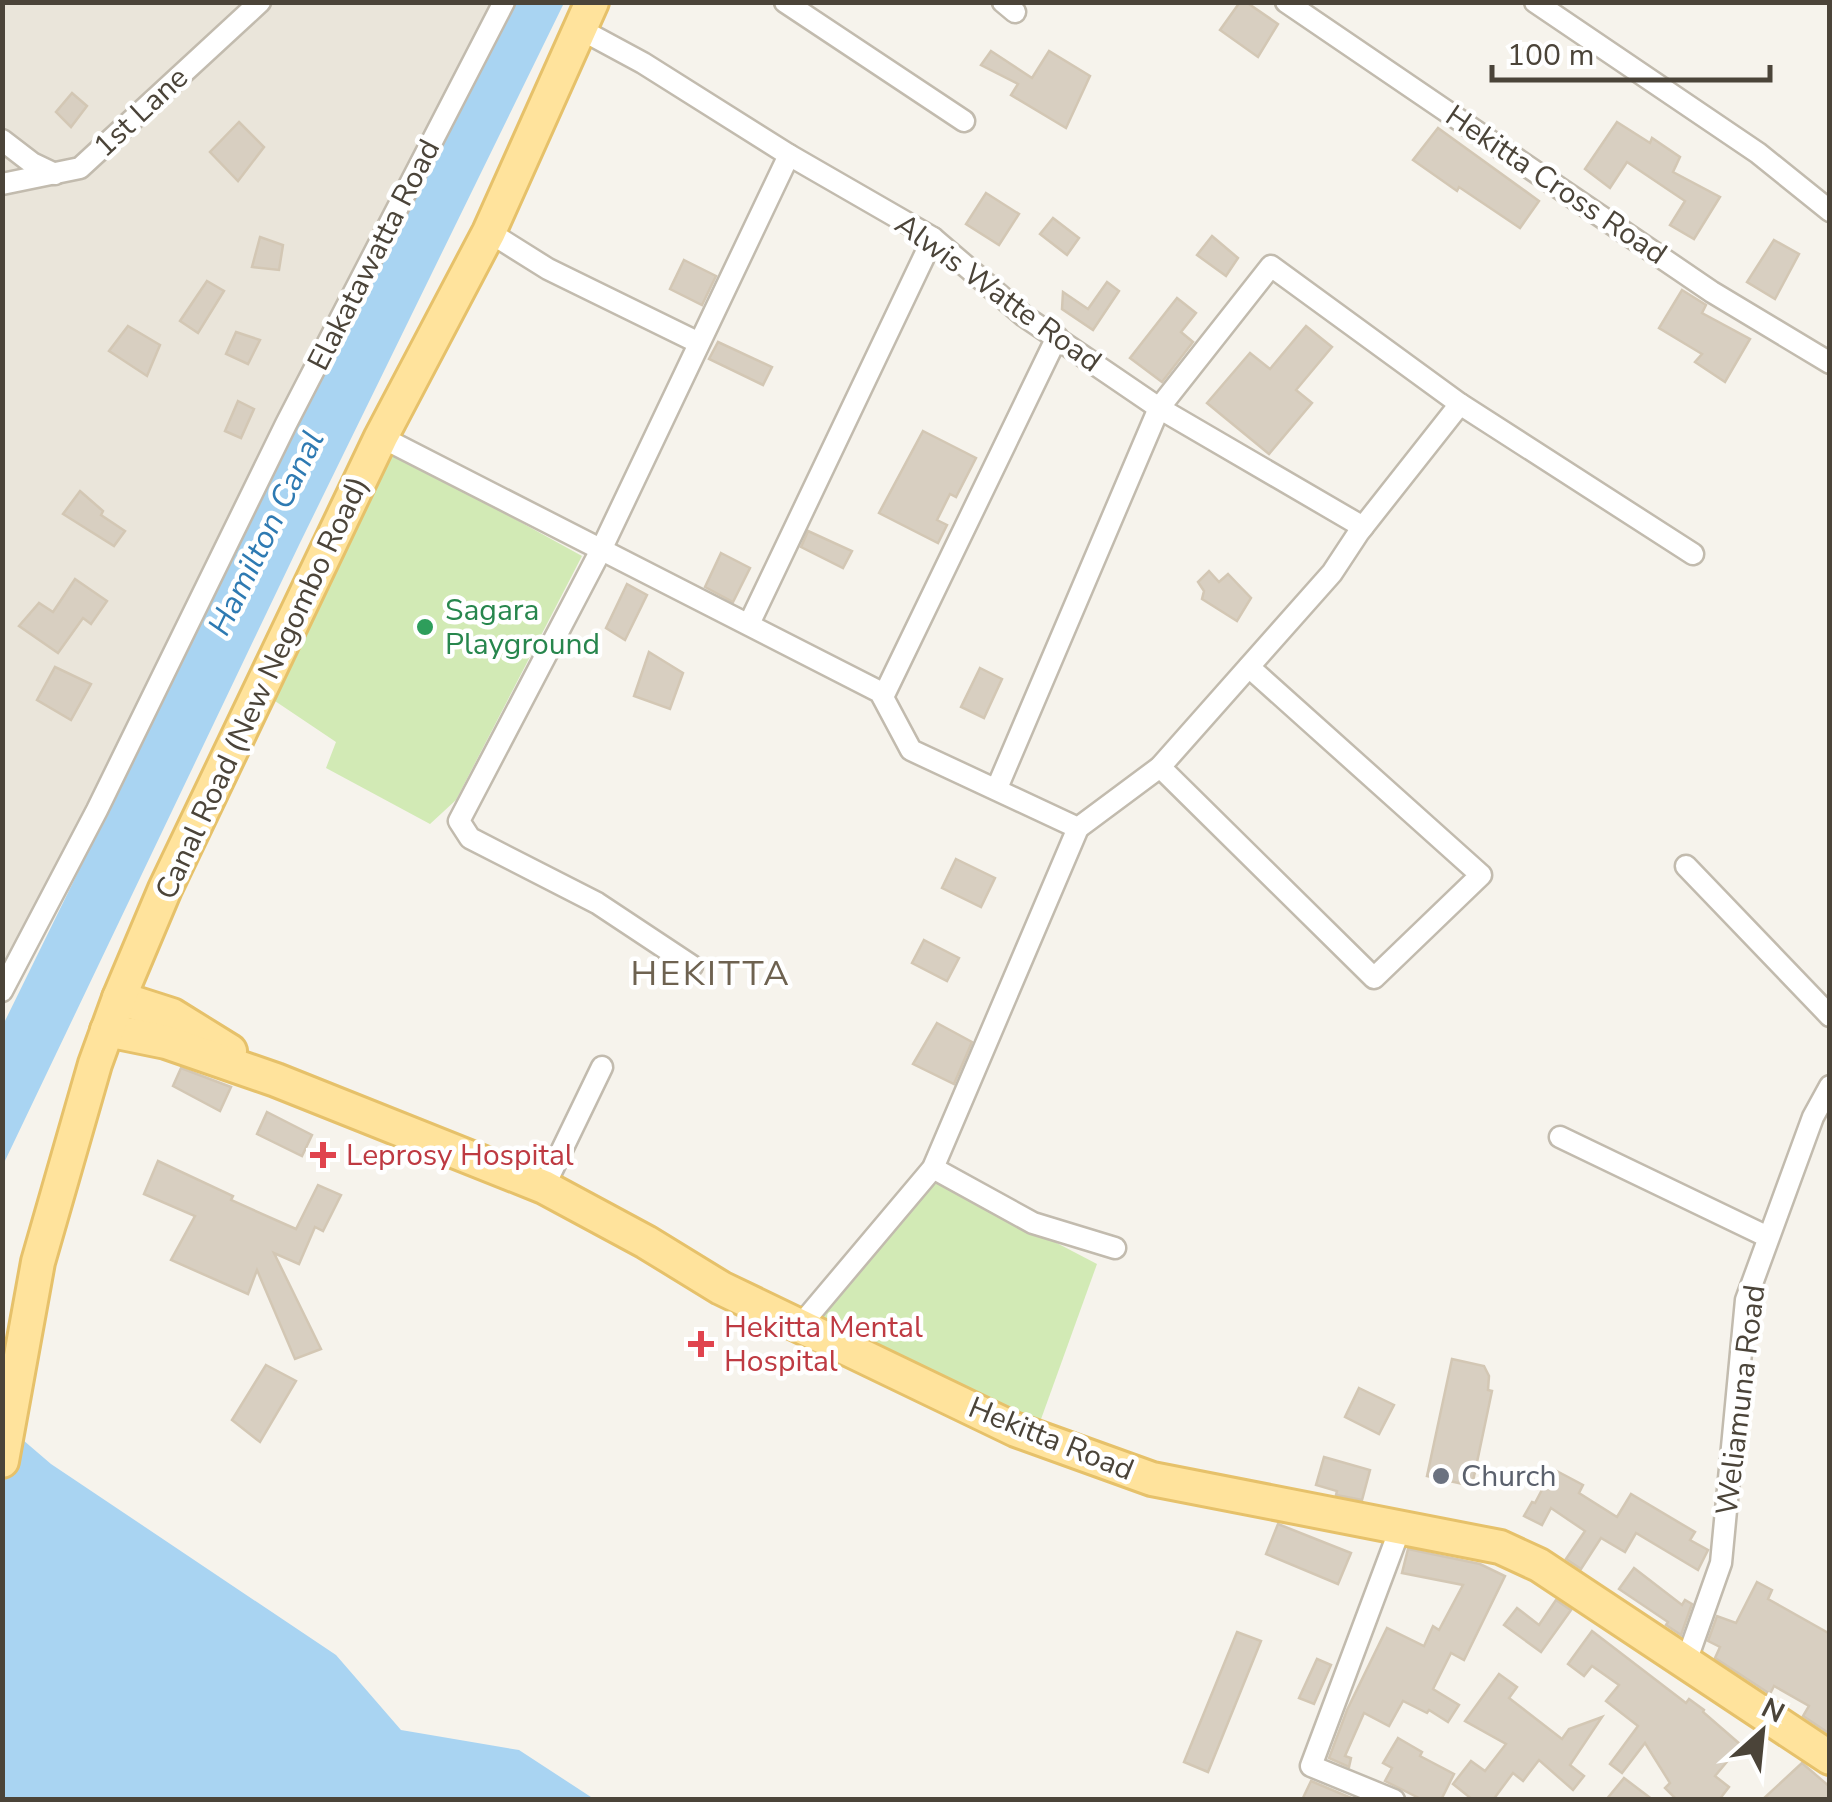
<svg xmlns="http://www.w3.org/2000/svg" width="1832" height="1802" font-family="'Nunito Sans',sans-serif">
	<rect width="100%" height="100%" fill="#f6f3ec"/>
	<path fill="#eae5da" d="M3 3H493L88 805 3 969Z"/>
	<g fill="#d2eab5">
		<path d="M388 449 582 556 456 800 430 824 326 768 336 742 272 699Z"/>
		<path d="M940 1182 1097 1264 1040 1422 817 1324 929 1187Z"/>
	</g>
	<g fill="#a9d4f2">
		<path d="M512 3H564L299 545 3 1165 2 1027 277 467Z"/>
		<path d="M2 1422 51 1464 336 1655 401 1730 519 1750 594 1799H3Z"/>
	</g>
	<g fill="#d8cfc1" stroke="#d3c7b4" stroke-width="2.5">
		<path d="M1240 2H1246L1278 24 1258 57 1220 30Z"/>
		<path d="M991 51 1032 78 1049 51 1090 76 1066 128 1011 95 1018 84 981 65Z"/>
		<path d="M72 93 87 106 71 127 56 112Z"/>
		<path d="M239 122 264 147 238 181 210 152Z"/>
		<path d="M1617 122 1650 143 1652 138 1680 157 1673 172 1720 197 1694 239 1670 225 1685 201 1627 162 1610 188 1585 169Z"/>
		<path d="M1438 128 1539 201 1520 228 1459 187 1457 191 1413 160Z"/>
		<path d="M986 193 1019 214 999 245 966 224Z"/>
		<path d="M1053 218 1079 238 1067 255 1040 234Z"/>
		<path d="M1212 236 1238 258 1226 276 1197 255Z"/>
		<path d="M260 237 283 245 279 270 252 267Z"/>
		<path d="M1774 240 1799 254 1775 299 1747 282Z"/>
		<path d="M684 260 716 276 702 305 670 289Z"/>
		<path d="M207 281 224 291 198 333 180 321Z"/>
		<path d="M1107 282 1119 291 1093 330 1062 309 1063 292 1088 309Z"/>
		<path d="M1682 290 1706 305 1702 313 1750 339 1725 382 1695 362 1702 354 1659 328Z"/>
		<path d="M1177 298 1196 313 1181 332 1193 342 1162 382 1130 358Z"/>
		<path d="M128 326 160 345 147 376 109 351Z"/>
		<path d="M1306 326 1332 347 1296 390 1312 403 1269 454 1207 403 1250 353 1270 369Z"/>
		<path d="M236 332 260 340 248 364 226 354Z"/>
		<path d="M718 342 772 367 763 385 709 359Z"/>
		<path d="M238 401 254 409 241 438 225 431Z"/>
		<path d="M923 431 976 458 956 497 950 494 937 520 947 525 938 543 879 513Z"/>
		<path d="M80 491 103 511 101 515 125 531 114 546 63 514Z"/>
		<path d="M808 531 852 551 843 568 801 547Z"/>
		<path d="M721 553 750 568 733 602 705 587Z"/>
		<path d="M1209 571 1219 582 1228 574 1251 598 1237 621 1202 599 1204 591 1198 582Z"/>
		<path d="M75 579 107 601 91 624 83 618 58 653 19 626 39 603 53 612Z"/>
		<path d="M627 584 647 595 625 640 606 628Z"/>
		<path d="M649 652 683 673 670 709 634 696Z"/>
		<path d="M55 667 91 684 71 720 37 700Z"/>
		<path d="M980 668 1002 679 984 718 961 707Z"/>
		<path d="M956 859 995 878 981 907 942 888Z"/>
		<path d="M924 940 959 958 947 981 912 963Z"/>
		<path d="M937 1023 972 1042 954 1084 913 1064Z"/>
		<path d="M181 1068 231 1087 220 1111 173 1086Z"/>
		<path d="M267 1112 312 1135 302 1156 257 1134Z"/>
		<path d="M158 1161 233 1196 231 1200 296 1229 318 1185 341 1195 323 1231 315 1227 299 1264 274 1253 321 1349 295 1359 257 1270 248 1294 171 1260 195 1216 144 1194Z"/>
		<path d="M1452 1359 1484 1366 1489 1376 1488 1390 1492 1391 1472 1486 1427 1476Z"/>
		<path d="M266 1365 296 1381 260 1442 232 1420Z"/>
		<path d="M1359 1388 1394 1405 1379 1434 1345 1417Z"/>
		<path d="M1324 1457 1370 1470 1362 1500 1336 1495 1337 1491 1316 1485Z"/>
		<path d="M1553 1469 1583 1485 1579 1493 1617 1517 1631 1494 1695 1532 1690 1540 1708 1550 1698 1570 1636 1533 1625 1552 1601 1538 1581 1569 1566 1559 1585 1531 1551 1508 1542 1525 1524 1516 1532 1502 1535 1503Z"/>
		<path d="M1278 1524 1351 1553 1338 1584 1266 1554Z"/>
		<path d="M1408 1549 1480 1564 1505 1576 1464 1660 1451 1653 1433 1689 1459 1705 1448 1722 1429 1710 1427 1713 1403 1701 1389 1726 1364 1713 1345 1756 1351 1758 1349 1767 1329 1758 1347 1710 1387 1628 1424 1646 1433 1626 1439 1630 1463 1585 1402 1573Z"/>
		<path d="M1634 1568 1682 1605 1685 1600 1692 1604 1681 1635 1666 1625 1668 1622 1619 1589Z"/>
		<path d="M1757 1582 1772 1590 1768 1599 1830 1634V1734L1803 1716 1809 1706 1774 1686 1770 1694 1715 1658 1720 1647 1708 1641 1717 1616 1736 1623Z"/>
		<path d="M1556 1600 1571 1610 1541 1652 1504 1625 1517 1608 1539 1625Z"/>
		<path d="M1592 1631 1686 1703 1689 1699 1704 1710 1703 1712 1741 1745 1715 1776 1729 1787 1719 1800H1677L1665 1788 1670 1783 1645 1743 1622 1773 1610 1764 1638 1726 1606 1701 1619 1685 1592 1666 1584 1676 1568 1664Z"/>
		<path d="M1237 1632 1261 1641 1208 1772 1184 1762Z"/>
		<path d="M1317 1659 1331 1665 1314 1704 1299 1698Z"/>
		<path d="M1499 1674 1517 1687 1509 1698 1562 1739 1569 1729 1602 1717 1570 1765 1584 1776 1573 1790 1539 1760 1523 1781 1513 1773 1493 1800H1473L1453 1784 1471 1761 1485 1771 1506 1744 1465 1721Z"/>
		<path d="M1398 1738 1422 1752 1420 1756 1454 1774 1441 1800H1423L1385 1781 1392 1768 1383 1763Z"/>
		<path d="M1802 1763 1830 1787V1800H1762Z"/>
		<path d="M1624 1778 1653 1800H1606Z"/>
		<path d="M1311 1781 1356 1800H1302Z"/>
	</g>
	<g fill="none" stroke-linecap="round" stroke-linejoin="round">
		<g stroke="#c2bbae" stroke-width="25">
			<g id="minor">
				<path d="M785 2 964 121"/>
				<path d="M1003 2 1015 12"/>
				<path d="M1286 2 1712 292 1830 363"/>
				<path d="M1535 2 1758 153 1830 211"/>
				<path d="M580 29 643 63 789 155 933 238 1024 316 1159 408 1363 527"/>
				<path d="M2 140 32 163 55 174"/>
				<path d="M2 184 80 168 260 2"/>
				<path d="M489 232 548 269 697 342"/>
				<path d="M381 437 880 692 911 750 1078 828 1160 767 1332 573 1359 532 1460 404 1693 554"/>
				<path d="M749 624 933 238"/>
				<path d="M883 697 1057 337"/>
				<path d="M1160 767 1374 978 1481 875 1249 667"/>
				<path d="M997 788 1159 408 1271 266 1460 404"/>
				<path d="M1686 866 1830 1016"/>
				<path d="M692 966 597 903 470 838 459 821 601 550 789 155"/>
				<path d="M2 991 97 810 286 424 504 2"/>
				<path d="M1560 1137 1768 1237"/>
				<path d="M933 1168 1033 1223 1115 1248"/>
				<path d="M544 1187 602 1067"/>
				<path d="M799 1327 933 1168 1078 828"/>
				<path d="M1686 1662 1721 1563 1746 1300 1813 1117 1830 1086"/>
				<path d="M1394 1800 1311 1766 1395 1542 1398 1525"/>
			</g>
		</g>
		<g stroke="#e6c16a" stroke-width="38">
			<g id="primary">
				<path d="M119 998 172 1015 230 1051"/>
				<path d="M107 1030 166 1042 276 1080 544 1187 646 1242 721 1288 1016 1430 1152 1479 1500 1547 1539 1565 1830 1758"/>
				<path d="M2 1461 38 1262 95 1064 119 998 165 889 381 437 489 232 592 2"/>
			</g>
		</g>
		<use href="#minor" stroke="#fff" stroke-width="20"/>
		<use href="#primary" stroke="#ffe39c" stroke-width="32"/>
	</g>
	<circle fill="#2e9e5b" stroke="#fff" stroke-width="4" cx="425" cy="627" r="10"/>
	<g fill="#e0444e" stroke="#fff" stroke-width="4">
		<path d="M318 1140h10v10h10v10h-10v10h-10v-10h-10v-10h10z"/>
		<path d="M696 1329h10v10h10v10h-10v10h-10v-10h-10v-10h10z"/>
	</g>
	<circle fill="#6b7280" stroke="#fff" stroke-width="4" cx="1441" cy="1476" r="10"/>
	<g text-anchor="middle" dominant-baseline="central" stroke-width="9" stroke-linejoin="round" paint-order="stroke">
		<g font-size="30" fill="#4b4439" stroke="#fff">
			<text transform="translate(141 112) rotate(-43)">1st Lane</text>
			<text transform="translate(1556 185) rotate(34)">Hekitta Cross Road</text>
			<text transform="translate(374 255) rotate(-63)">Elakatawatta Road</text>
			<text transform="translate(998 293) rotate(36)">Alwis Watte Road</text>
			<text transform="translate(262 688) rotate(-65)">Canal Road (New Negombo Road)</text>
			<text transform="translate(1741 1400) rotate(-83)">Weliamuna Road</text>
			<text transform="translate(1051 1439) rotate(22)">Hekitta Road</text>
		</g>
		<g font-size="30" fill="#27864d" stroke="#fff" text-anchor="start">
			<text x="445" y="610">Sagara<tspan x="445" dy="34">Playground</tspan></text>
		</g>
		<g font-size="30" fill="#be3a42" stroke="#fff" text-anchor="start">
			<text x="346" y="1155">Leprosy Hospital</text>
			<text x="724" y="1327">Hekitta Mental<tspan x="724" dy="34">Hospital</tspan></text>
		</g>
		<g font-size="30" fill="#5b616d" stroke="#fff" text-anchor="start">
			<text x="1461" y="1476">Church</text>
		</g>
		<g font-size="32" font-style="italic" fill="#2e7ab2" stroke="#fff">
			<text transform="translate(266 533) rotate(-64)">Hamilton Canal</text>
		</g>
		<g font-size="35" letter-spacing="2.5" fill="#6e6250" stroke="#fff">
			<text x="711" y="973">HEKITTA</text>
		</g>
	</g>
	<rect width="1832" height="1802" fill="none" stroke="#4b4439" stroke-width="10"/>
	<g transform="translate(1762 1732) rotate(27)" stroke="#ffffff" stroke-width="8" paint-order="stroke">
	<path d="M0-8L18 38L0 25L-18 38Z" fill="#4b4439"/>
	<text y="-15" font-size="28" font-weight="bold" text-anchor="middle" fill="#4b4439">N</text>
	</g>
	<path d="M1492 65v15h278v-15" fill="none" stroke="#4b4439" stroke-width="5"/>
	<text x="1507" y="65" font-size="30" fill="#4b4439" stroke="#ffffff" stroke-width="8" paint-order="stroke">100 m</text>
</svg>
